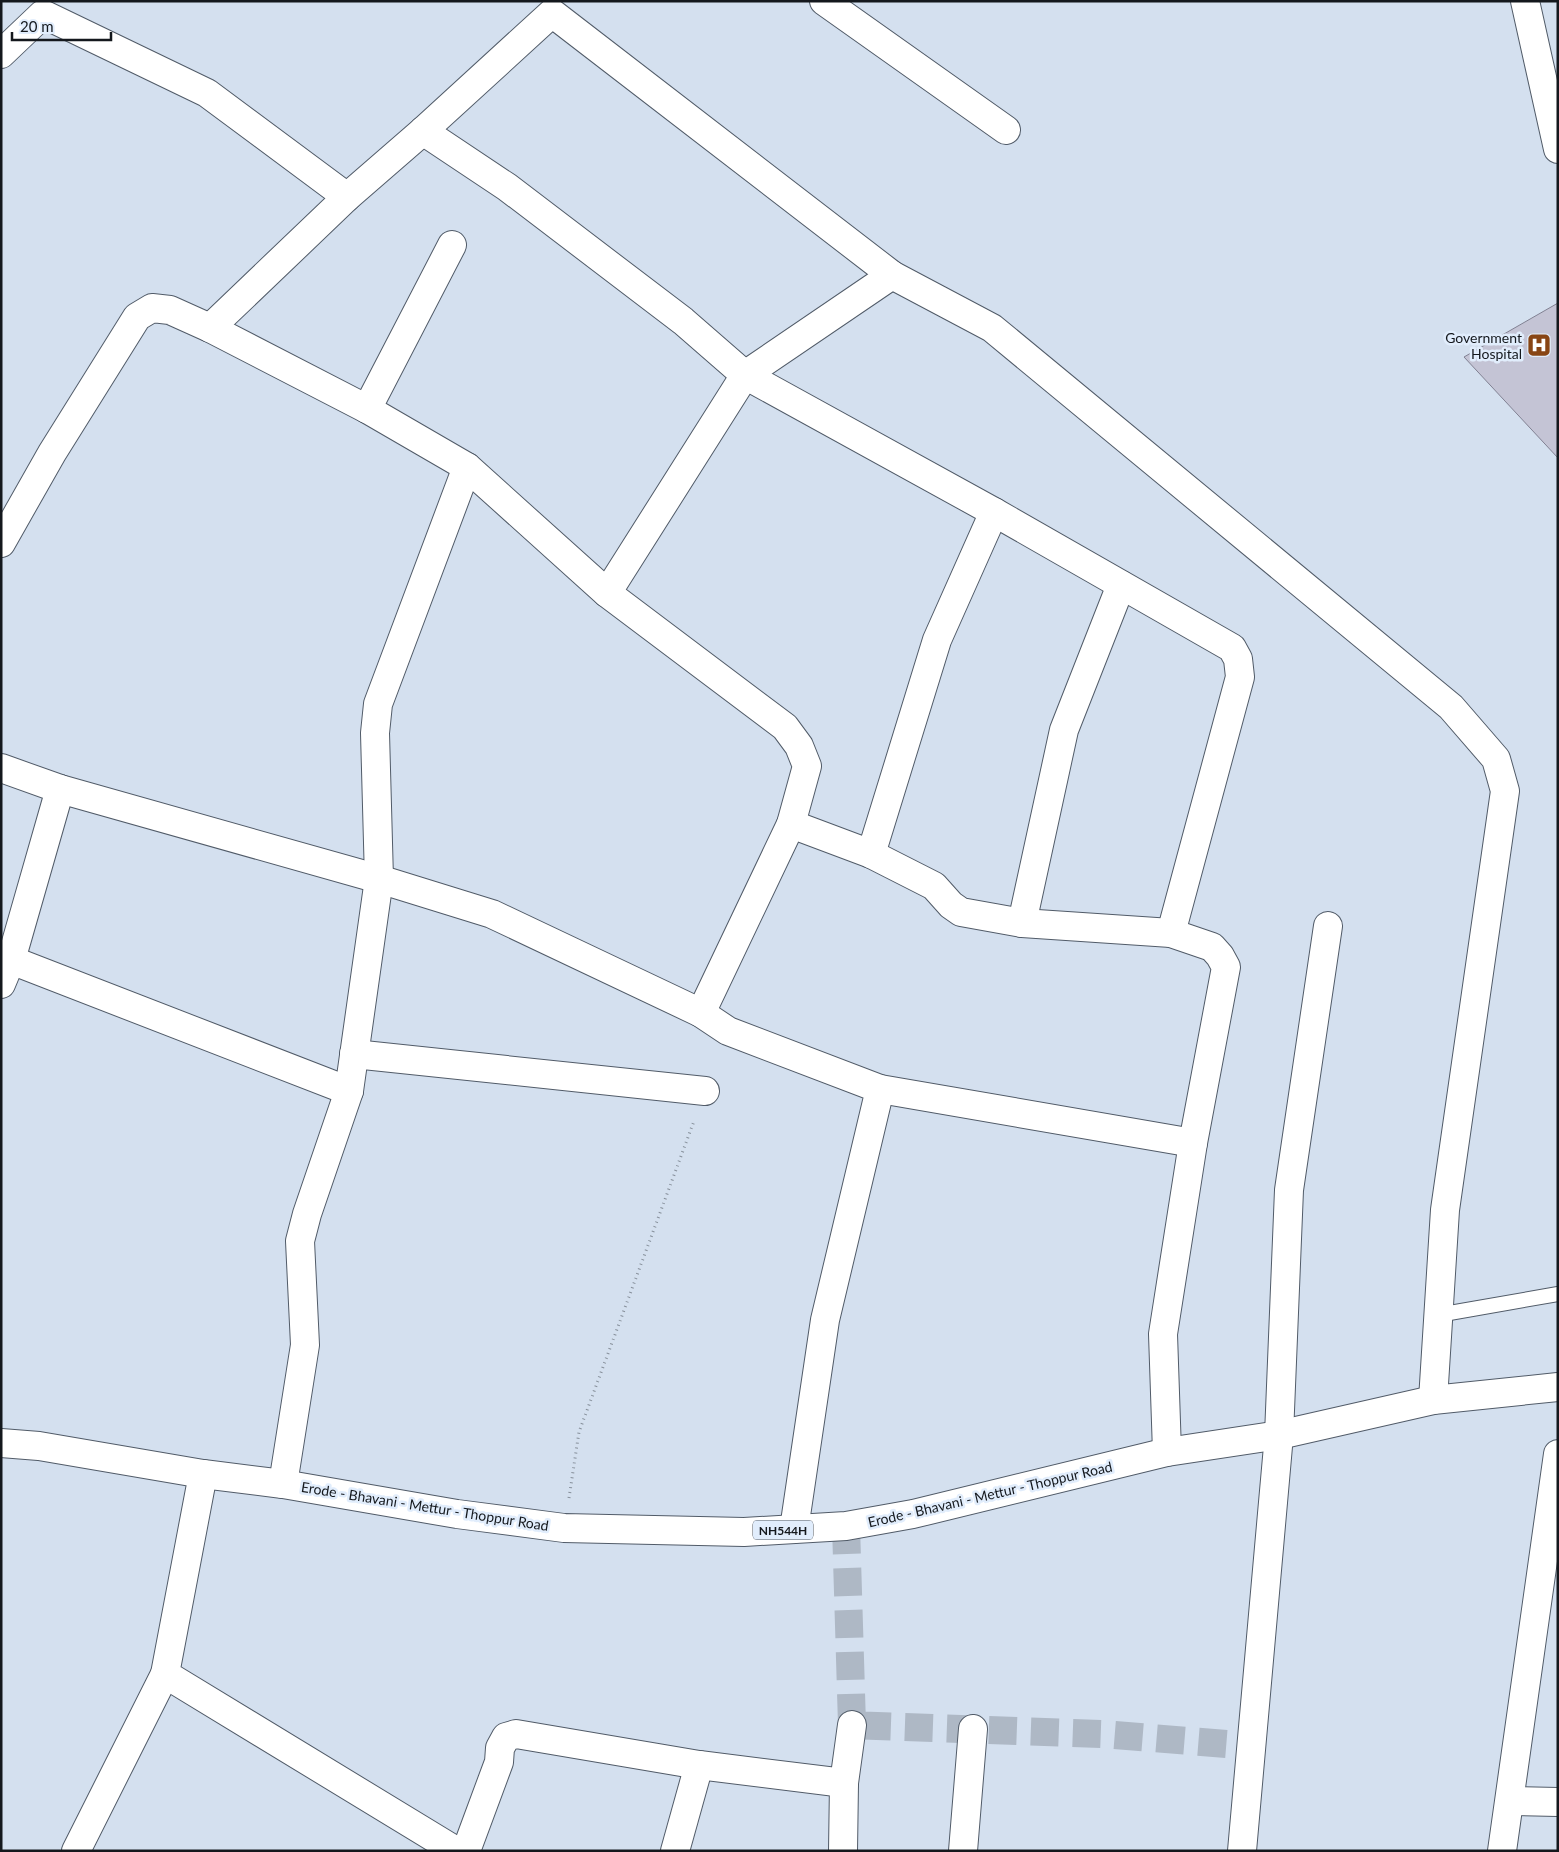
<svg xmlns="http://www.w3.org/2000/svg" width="1559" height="1852" font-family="Lato,sans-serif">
	<rect width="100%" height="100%" fill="#d4e0ef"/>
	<path fill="#c4c4d5" stroke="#818192" d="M1558 303V458L1464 357Z"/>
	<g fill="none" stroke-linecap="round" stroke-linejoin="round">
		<path stroke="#aeb8c5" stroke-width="28" stroke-dasharray="28 14" stroke-linecap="butt" d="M846 1526 852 1725 1103 1734 1250 1746"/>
		<g stroke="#515b68" stroke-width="16">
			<path id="service" d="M1438 1315 1558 1294"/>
		</g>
		<g stroke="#515b68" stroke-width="30">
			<g id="minor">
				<path d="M824 1 1006 130"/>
				<path d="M1525 1 1558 149"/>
				<path d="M1 54 43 14 207 93 347 197"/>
				<path d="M423 131 507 187 683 321 745 375 994 512 1232 648 1238 659 1240 677 1171 933"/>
				<path d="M210 328 347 197 423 131 552 13 892 275 992 328 1451 707 1496 759 1505 791 1445 1210 1433 1400"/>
				<path d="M367 409 452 245"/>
				<path d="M1 543 52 453 137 317 152 308 170 310 210 328 367 409 467 467 607 593 785 727 799 746 807 766 791 824 701 1013"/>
				<path d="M607 593 745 375 892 275"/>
				<path d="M1 768 60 789 379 879 492 914 701 1013 728 1031 880 1089 825 1320 794 1529"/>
				<path d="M791 824 871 854 934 886 951 905 961 912 1022 923 1171 933 1212 947 1220 956 1226 967 1193 1143 1163 1334 1167 1452"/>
				<path d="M871 854 937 640 994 512"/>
				<path d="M1022 923 1064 730 1121 585"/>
				<path d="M11 960 349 1091"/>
				<path d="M1 984 11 960 60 789"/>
				<path d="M354 1054 705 1091"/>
				<path d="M880 1089 1193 1143"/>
				<path d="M203 1474 165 1674 456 1851"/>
				<path d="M283 1484 305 1345 300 1241 307 1214 349 1091 379 879 375 733 378 704 467 467"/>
				<path d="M1510 1801 1558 1802"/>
				<path d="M76 1851 165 1674"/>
				<path d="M466 1851 499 1762 500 1748 506 1737 516 1734 699 1765 844 1783"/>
				<path d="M675 1851 699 1765"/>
				<path d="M843 1851 844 1783 852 1725"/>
				<path d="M963 1851 973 1729"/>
				<path d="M1242 1851 1279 1435 1289 1190 1328 926"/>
				<path d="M1502 1851 1558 1454"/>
			</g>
		</g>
		<g stroke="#515b68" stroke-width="30">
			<path id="trunk" d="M1 1443 39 1446 203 1474 283 1484 457 1514 564 1528 744 1532 846 1526 913 1514 1167 1452 1279 1435 1433 1400 1558 1387"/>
		</g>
		<path stroke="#87909b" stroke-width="3" stroke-dasharray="1 4" stroke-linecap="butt" d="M569 1498 579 1432 694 1121"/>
		<use href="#service" stroke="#fff" stroke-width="14"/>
		<use href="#minor" stroke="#fff" stroke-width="28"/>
		<use href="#trunk" stroke="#fff" stroke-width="28"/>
	</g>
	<defs>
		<g id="hospital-square" transform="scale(1.25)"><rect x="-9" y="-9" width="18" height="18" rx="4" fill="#884514" stroke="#e1edfc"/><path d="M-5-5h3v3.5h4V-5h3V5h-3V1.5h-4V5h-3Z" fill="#fff"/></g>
	</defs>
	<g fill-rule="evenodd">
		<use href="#hospital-square" x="1539" y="345"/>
	</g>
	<g text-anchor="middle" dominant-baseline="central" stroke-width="5" stroke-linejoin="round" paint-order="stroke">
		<rect fill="#e1edfc" stroke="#525860" stroke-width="1" x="753" y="1520.5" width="60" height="19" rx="4"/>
		<g font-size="12" font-weight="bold" fill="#14181d">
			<text x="783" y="1530">NH544H</text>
		</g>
		<g font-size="14" fill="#14181d" stroke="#e1edfc" text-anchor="end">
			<text x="1522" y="337">Government<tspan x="1522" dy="16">Hospital</tspan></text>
		</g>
		<g font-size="14" fill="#14181d" stroke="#e1edfc">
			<text transform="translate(990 1494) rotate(-13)">Erode - Bhavani - Mettur - Thoppur Road</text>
			<text transform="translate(425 1506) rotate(9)">Erode - Bhavani - Mettur - Thoppur Road</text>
		</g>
	</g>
	<rect width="1559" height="1852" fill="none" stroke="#14181d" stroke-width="5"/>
	<path d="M12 32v8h99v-8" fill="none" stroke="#14181d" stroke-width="2.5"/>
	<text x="20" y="32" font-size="15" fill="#14181d" stroke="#e1edfc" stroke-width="4" paint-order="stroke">20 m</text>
</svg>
